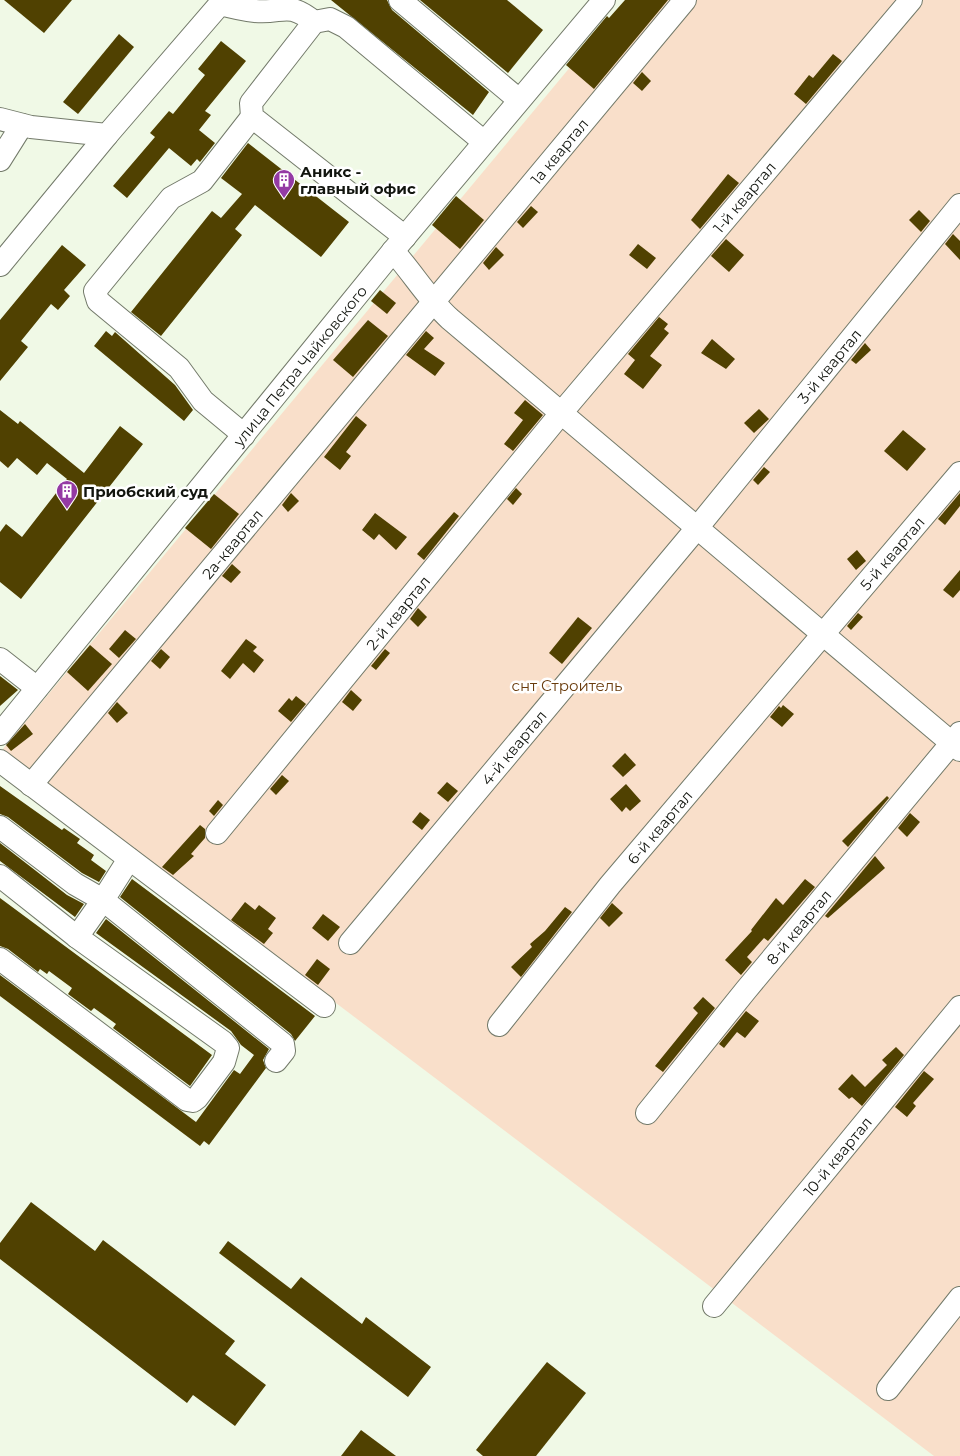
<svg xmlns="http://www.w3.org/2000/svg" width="960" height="1456" font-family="Montserrat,sans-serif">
	<rect width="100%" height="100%" fill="#f0f9e6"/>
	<path fill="#f9dfca" d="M626 0H960V1456H934L2 750Z"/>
	<g fill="#504101">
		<path d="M4 0H72L44 33Z"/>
		<path d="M331 0H387L392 10 489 92 473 115Z"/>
		<path d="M420 0H507L543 30 508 73Z"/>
		<path d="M625 0H668L594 89 566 65 607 16 609 18Z"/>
		<path d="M119 34 134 47 78 114 63 102Z"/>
		<path d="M221 41 246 61 205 111 211 115 199 130 215 143 200 162 197 159 191 166 169 148 127 198 113 186 155 137 150 133 169 111 173 114 205 75 198 69Z"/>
		<path d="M833 54 842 61 806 104 794 94 809 75 813 78Z"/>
		<path d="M642 72 651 81 642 91 633 83Z"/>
		<path d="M248 143 349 222 321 257 255 205 235 229 242 235 161 336 131 312 212 211 221 218 242 194 221 178Z"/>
		<path d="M728 174 739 183 700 229 691 220Z"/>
		<path d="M456 196 484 220 460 249 432 225Z"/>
		<path d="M531 206 538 212 523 228 517 222Z"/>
		<path d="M919 210 930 221 921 232 909 220Z"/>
		<path d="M953 234 960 241V260L945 244Z"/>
		<path d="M726 239 744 255 729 272 711 256Z"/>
		<path d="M638 244 656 258 647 269 629 255Z"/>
		<path d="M62 245 86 265 64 290 70 296 58 310 51 304 21 341 28 347 0 381V320Z"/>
		<path d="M496 247 504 255 489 270 483 263Z"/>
		<path d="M380 290 396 303 387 314 371 301Z"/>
		<path d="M659 317 668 324 664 329 669 333 650 356 662 365 643 389 624 374 635 360 628 354Z"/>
		<path d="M368 320 388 336 353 377 333 360Z"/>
		<path d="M106 331 112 336 115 332 175 385 193 410 184 421 94 346Z"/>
		<path d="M426 331 434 338 424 349 445 363 435 376 406 355Z"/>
		<path d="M712 339 735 359 726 369 701 353Z"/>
		<path d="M865 343 871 350 856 364 851 360Z"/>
		<path d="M525 400 543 415 513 451 504 444 523 420 514 413Z"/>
		<path d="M759 409 769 419 754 433 744 423Z"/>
		<path d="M0 410 18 424 20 421 84 473 120 426 143 444 21 599 0 582V532L6 524 22 537 67 479 47 463 37 475 17 458 8 468 0 461Z"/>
		<path d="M356 416 367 425 346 452 351 456 340 470 324 457Z"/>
		<path d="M903 430 926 449 907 471 884 451Z"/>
		<path d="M764 467 770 472 758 485 753 480Z"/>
		<path d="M516 488 522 494 513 505 507 499Z"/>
		<path d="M291 493 299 501 288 512 282 505Z"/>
		<path d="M960 493V506L945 525 938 519Z"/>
		<path d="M214 494 239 514 211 549 185 528Z"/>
		<path d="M454 512 459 516 424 560 417 554Z"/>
		<path d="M375 513 407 537 396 550 379 534 374 540 362 530Z"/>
		<path d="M857 550 866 561 856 570 847 559Z"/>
		<path d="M232 564 241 572 231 583 222 576Z"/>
		<path d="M960 570V590L953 598 943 590Z"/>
		<path d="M418 608 427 617 418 627 410 619Z"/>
		<path d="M858 613 863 617 851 630 847 626Z"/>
		<path d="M578 617 592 628 562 664 549 653Z"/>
		<path d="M125 630 136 639 119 658 109 649Z"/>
		<path d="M246 639 257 647 253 651 264 660 254 673 243 663 230 679 221 671Z"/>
		<path d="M90 645 112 664 88 691 67 672Z"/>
		<path d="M161 649 170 657 160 669 151 661Z"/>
		<path d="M385 649 390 653 376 670 371 666Z"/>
		<path d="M0 676 18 690 0 706Z"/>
		<path d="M351 690 362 700 353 711 342 702Z"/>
		<path d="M296 696 306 704 291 722 278 711 289 698 292 701Z"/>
		<path d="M117 702 128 713 117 723 108 713Z"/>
		<path d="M783 705 794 714 782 727 770 717 779 706 781 708Z"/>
		<path d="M25 724 33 734 11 751 6 745Z"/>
		<path d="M625 753 636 765 623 777 612 766Z"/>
		<path d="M282 775 289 781 276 795 270 789Z"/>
		<path d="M447 782 458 791 448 802 437 793Z"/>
		<path d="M626 784 641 801 630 811 626 807 622 812 610 799Z"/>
		<path d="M0 786 62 830 64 828 80 839 77 843 94 855 91 860 106 871 99 882 82 873 8 817 0 814Z"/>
		<path d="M887 796 889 798 848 847 842 841Z"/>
		<path d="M218 800 223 805 214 816 209 811Z"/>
		<path d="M420 812 430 820 422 830 412 822Z"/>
		<path d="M910 813 920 822 907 837 898 828Z"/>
		<path d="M200 825 205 829V838L191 854 194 856 173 875 162 867Z"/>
		<path d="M0 843 67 895 84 904 75 917 0 861Z"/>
		<path d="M875 856 885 868 828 918 825 916Z"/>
		<path d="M132 879 315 1016 295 1041 291 1034 120 897Z"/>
		<path d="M805 879 815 887 768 941 764 938 747 957 752 962 741 975 725 960 752 931 751 930 776 898 783 905Z"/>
		<path d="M0 898 212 1055 190 1086 113 1028 116 1024 94 1008 91 1011 68 994 72 988 49 971 47 974 40 969 38 972 8 949 0 946Z"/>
		<path d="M245 902 255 910 259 905 276 918 268 929 273 933 264 944 231 920Z"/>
		<path d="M612 903 623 913 609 927 600 918Z"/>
		<path d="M565 907 572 912 521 977 511 967 532 947 530 944 545 931Z"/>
		<path d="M323 914 340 927 328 941 312 928Z"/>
		<path d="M106 919 269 1049 263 1060 266 1068 209 1145 204 1141 200 1146 0 996V975L196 1122 234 1070 240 1074 254 1055 241 1045 231 1031 96 933Z"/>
		<path d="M317 959 330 969 318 985 305 975Z"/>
		<path d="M703 997 715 1008 663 1072 655 1066 698 1013 693 1008Z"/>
		<path d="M746 1011 759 1021 745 1038 737 1032 724 1048 719 1044Z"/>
		<path d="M896 1047 904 1055 862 1106 852 1097 849 1099 838 1089 852 1074 865 1087 887 1065 882 1060Z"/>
		<path d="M924 1071 934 1079 913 1103 916 1106 907 1117 895 1107Z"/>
		<path d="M31 1202 95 1251 103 1240 235 1341 225 1354 266 1385 235 1426 193 1395 187 1403 0 1259V1243Z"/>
		<path d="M228 1241 291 1289 301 1277 362 1324 366 1317 431 1367 408 1397 219 1253Z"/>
		<path d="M547 1362 586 1393 536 1456H483L476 1450Z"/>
		<path d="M361 1430 396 1456H341Z"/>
	</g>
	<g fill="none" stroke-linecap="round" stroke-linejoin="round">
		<g stroke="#737a6a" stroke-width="24">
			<g id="minor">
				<path d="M400 0 519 100"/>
				<path d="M0 119 31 127 107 135 220 4C231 7 243 10 255 11 283 14 287 0 314 22"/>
				<path d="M0 160 22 125"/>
				<path d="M405 237 252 117 251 103 314 22 330 19 346 27 484 142"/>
				<path d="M393 251C413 273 428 299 450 319L960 750"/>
				<path d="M0 265 107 135"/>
				<path d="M244 435 203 401 179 368 98 301 95 291 171 198 202 181 252 117"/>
				<path d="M0 659 37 688"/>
				<path id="s1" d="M0 734 393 251 604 0"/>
				<path d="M0 761 324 1006"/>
				<path id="s2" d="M31 785 685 0"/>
				<path d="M0 827 75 884 103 900 77 937"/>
				<path id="s3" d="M217 833 562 412 911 0"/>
				<path d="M129 859 103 900 283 1044 284 1051 276 1061"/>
				<path d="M0 876 77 937 223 1042 228 1048 224 1062 197 1098 193 1101 187 1100 0 959"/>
				<path id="s4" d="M350 943 697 528 960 205"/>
				<path id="s5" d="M499 1025 610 885 960 473"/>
				<path id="s6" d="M647 1113 746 990 960 733"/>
				<path id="s7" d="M714 1306 960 1007"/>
				<path d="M888 1389 960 1298"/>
			</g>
		</g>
		<use href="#minor" stroke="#fff" stroke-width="22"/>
	</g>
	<defs>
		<g id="building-pin" transform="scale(1.125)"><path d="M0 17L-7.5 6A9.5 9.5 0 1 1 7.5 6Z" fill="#943aa4" stroke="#fff"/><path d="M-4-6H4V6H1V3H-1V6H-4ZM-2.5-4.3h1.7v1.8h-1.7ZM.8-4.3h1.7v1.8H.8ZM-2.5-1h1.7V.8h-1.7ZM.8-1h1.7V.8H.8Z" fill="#fff"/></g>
	</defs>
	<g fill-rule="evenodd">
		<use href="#building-pin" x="284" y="180"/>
		<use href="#building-pin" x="67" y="491"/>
	</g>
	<g text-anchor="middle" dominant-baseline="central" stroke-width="5" stroke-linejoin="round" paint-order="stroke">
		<g font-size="15" fill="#12150f" stroke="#fff">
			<text stroke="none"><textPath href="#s2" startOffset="825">1а квартал</textPath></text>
			<text stroke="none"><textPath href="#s3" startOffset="826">1-й квартал</textPath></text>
			<text stroke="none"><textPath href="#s1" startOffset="475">улица Петра Чайковского</textPath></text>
			<text stroke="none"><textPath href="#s4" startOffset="750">3-й квартал</textPath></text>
			<text stroke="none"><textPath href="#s2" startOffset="314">2а-квартал</textPath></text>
			<text stroke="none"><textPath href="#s5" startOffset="614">5-й квартал</textPath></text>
			<text stroke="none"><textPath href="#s3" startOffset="285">2-й квартал</textPath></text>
			<text stroke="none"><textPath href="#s4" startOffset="255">4-й квартал</textPath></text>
			<text stroke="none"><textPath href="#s5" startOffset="255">6-й квартал</textPath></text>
			<text stroke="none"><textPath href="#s6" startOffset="240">8-й квартал</textPath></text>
			<text stroke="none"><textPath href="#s7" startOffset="194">10-й квартал</textPath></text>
		</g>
		<g font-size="15" font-weight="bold" fill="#12150f" stroke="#fff" text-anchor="start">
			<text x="300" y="171">Аникс -<tspan x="300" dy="17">главный офис</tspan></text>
			<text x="83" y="491">Приобский суд</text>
		</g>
		<g font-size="15" fill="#693b0c" stroke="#fff">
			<text x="567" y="685">снт Строитель</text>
		</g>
	</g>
</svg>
